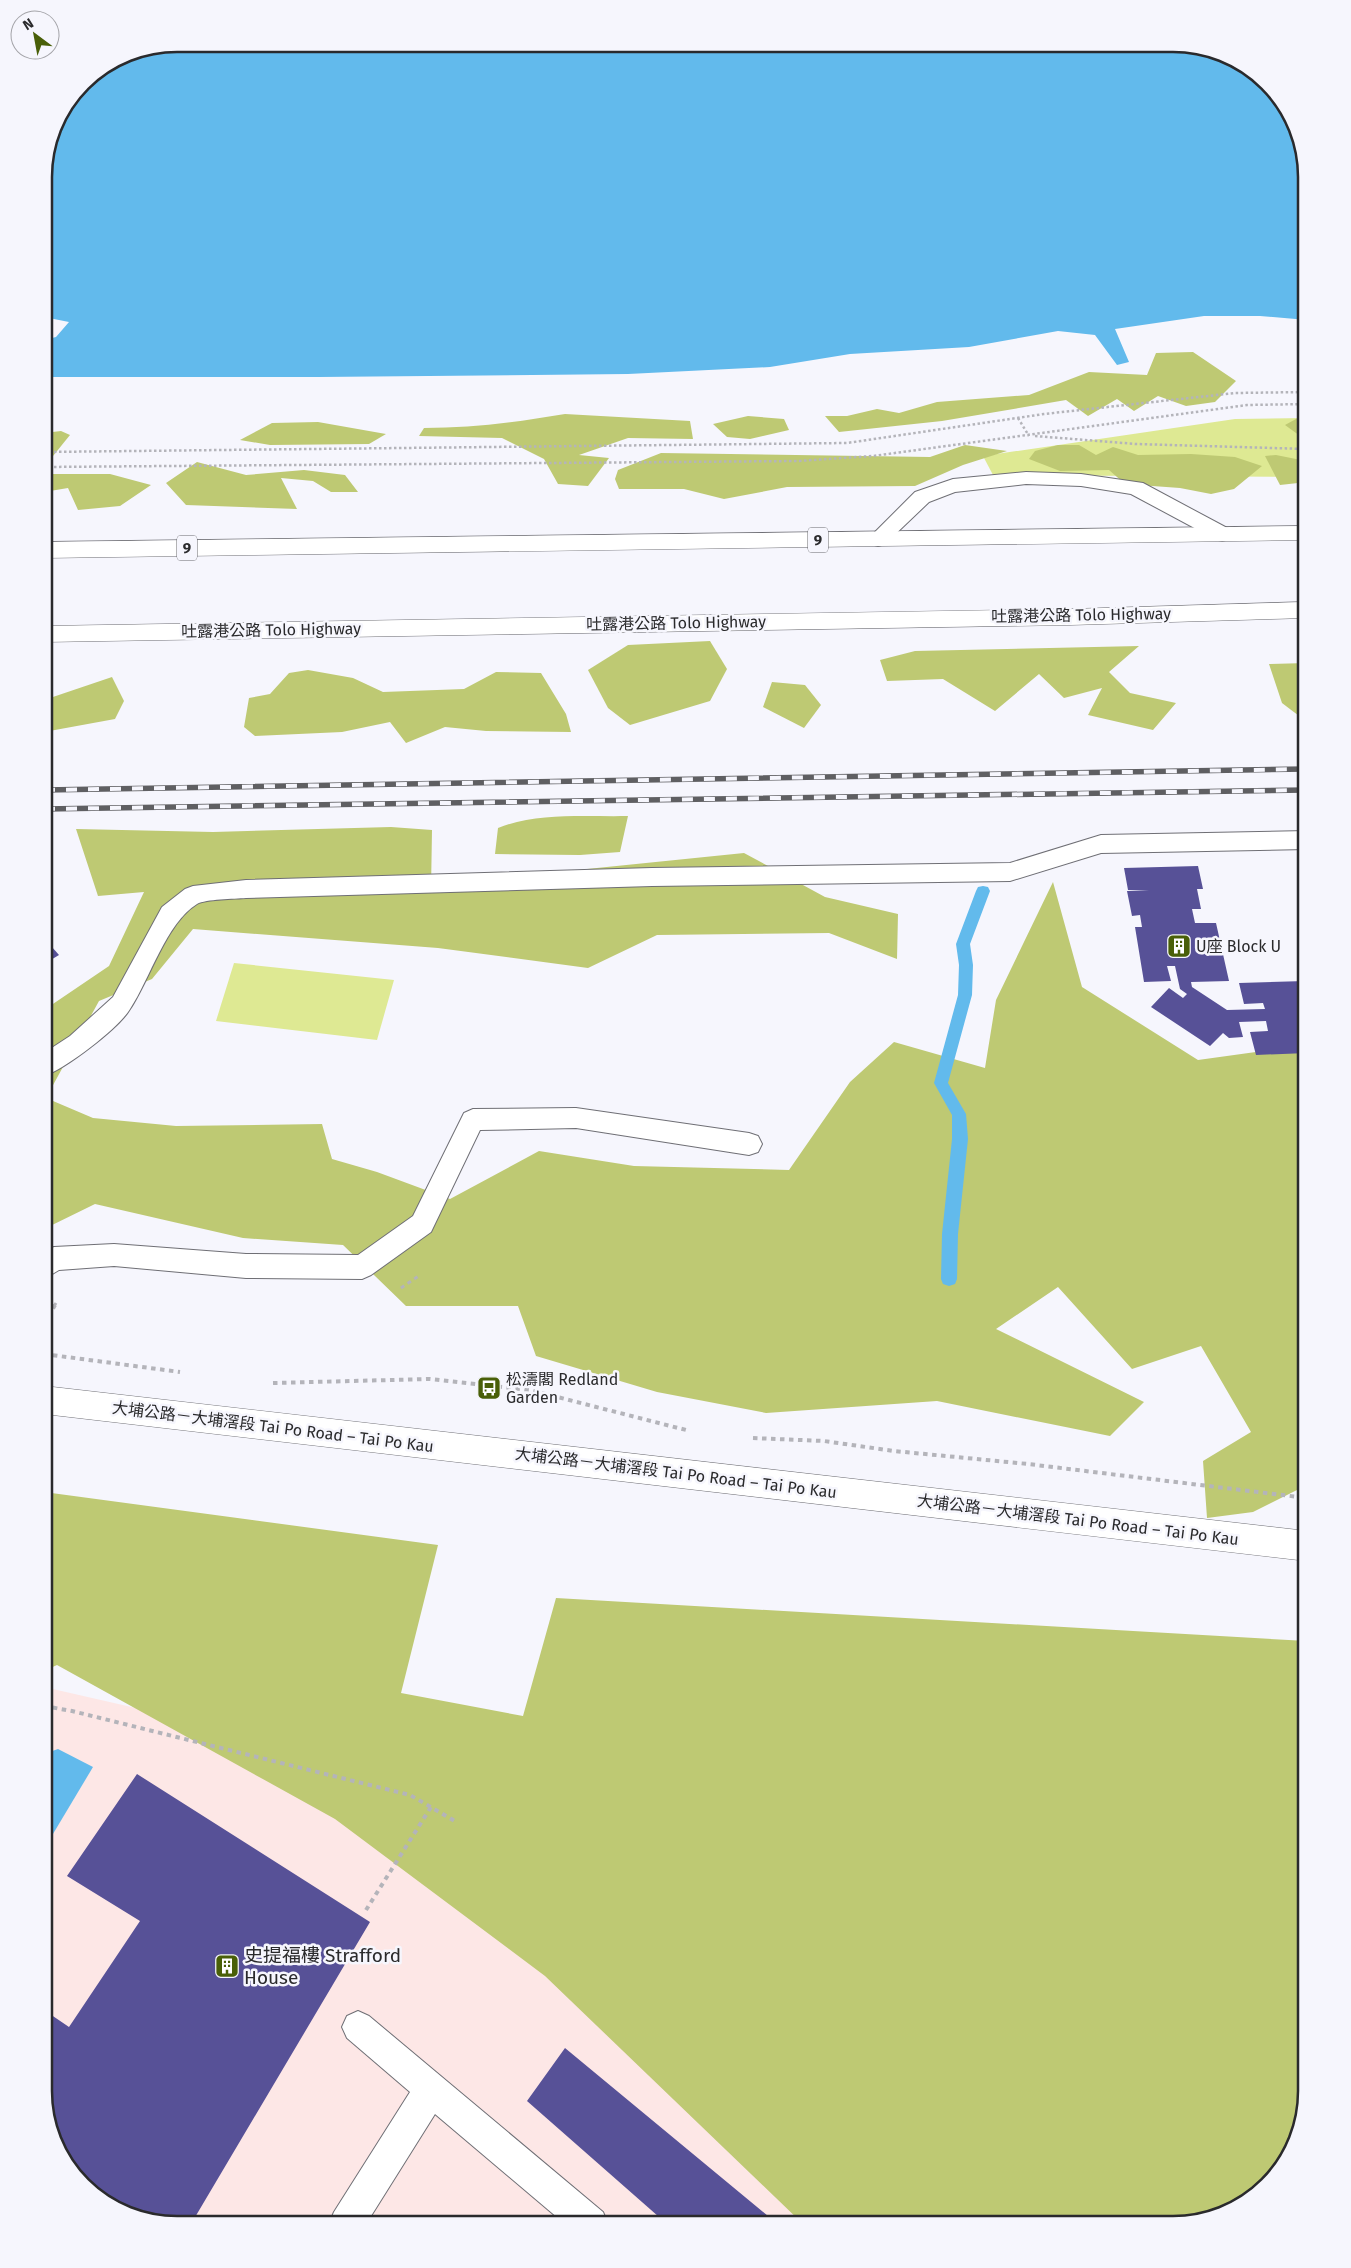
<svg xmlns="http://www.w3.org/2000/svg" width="1351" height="2268" font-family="'Fira Sans','Noto Sans TC',sans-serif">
	<rect width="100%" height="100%" fill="#f6f6fd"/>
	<path fill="#fde7e6" d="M44 1687 402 1769 839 2224H169L57 2150 44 2091Z"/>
	<g fill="#dee993">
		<path d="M1307 418V477L993 475 983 456 1235 419Z"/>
		<path d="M234 963 394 980 377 1040 216 1021Z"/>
	</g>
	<g fill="#bec973">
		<path d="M1193 352 1236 381 1215 402 1186 406 1158 396 1134 411 1117 399 1088 416 1066 400 942 421 839 432 825 416H847L877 409 899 413 937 402 1029 395 1089 372 1147 375 1156 353Z"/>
		<path d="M1307 413V441L1285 425Z"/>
		<path d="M565 414 690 421 693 439 628 438 579 455 609 458 588 486 558 484 544 459 502 438 419 436 424 428C472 428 518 422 565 414Z"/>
		<path d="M748 416 784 419 789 430 750 439 727 437 713 424Z"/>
		<path d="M318 422 386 434 369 444 270 445 240 440 272 423Z"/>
		<path d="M61 431 70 435 53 456 44 443V433Z"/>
		<path d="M965 445 1007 451 963 465 915 486 787 487 724 499 684 489H619L615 479 618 470 661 453 930 457Z"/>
		<path d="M1058 445H1079L1096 455 1113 447 1138 455 1191 454 1235 457 1262 466 1234 489 1211 494 1180 488 1125 484 1109 470 1060 471 1029 459 1035 451Z"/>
		<path d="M1276 455 1306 461 1307 482 1280 485 1265 456Z"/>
		<path d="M197 462 246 475 304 470 345 475 358 492H331L313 481 281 478 297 509 186 505 166 483Z"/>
		<path d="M44 474H110L151 485 120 506 78 510 68 488 44 492Z"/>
		<path d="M710 641 727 669 710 701 630 725 608 708 588 670 628 645Z"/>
		<path d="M1139 646 1109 672 1130 693 1176 703 1153 730 1088 715 1102 688 1064 698 1039 674 995 711 943 679 887 681 880 660 915 651Z"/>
		<path d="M1307 663V722L1282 703 1269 664Z"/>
		<path d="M308 670 353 678 383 692 464 689 496 672 541 673 566 714 571 732 486 731 445 727 406 743 390 722 342 732 255 736 244 727 249 698 270 694 289 673Z"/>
		<path d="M112 677 124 701 115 719 44 732V700Z"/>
		<path d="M772 682 805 685 821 705 804 728 763 707Z"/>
		<path d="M628 816 620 852 580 855 495 854 498 828C537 812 586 817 628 816Z"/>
		<path d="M391 827 432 830 431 890 587 869 744 853 825 897 898 914 897 959 829 933 657 935 588 968 438 948 193 929 152 979 99 1001 46 1098 93 1118 176 1126 322 1124 332 1159 377 1172 450 1199 539 1151 634 1166 789 1170 850 1082 894 1042 985 1068 996 1000 1053 882 1082 987 1198 1060 1307 1045V1485L1253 1512 1207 1518 1203 1461 1251 1432 1201 1346 1132 1369 1058 1287 996 1329 1144 1402 1110 1436 937 1401 766 1413 657 1392 536 1356 518 1306H406L343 1245 243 1238 95 1204 44 1229V1010L109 966 144 892 98 896 76 829 213 832Z"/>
		<path d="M44 1492 438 1545 401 1693 523 1716 556 1598 1307 1641V2091L1285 2165 1233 2211 1174 2224H803L545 1976 335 1819 57 1665 44 1671Z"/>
	</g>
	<g fill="#62baec">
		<path d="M177 44H1183L1248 66 1294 118 1307 177V320L1260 316H1204L1115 329 1129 362 1117 365 1095 335 1058 331 969 347 850 354 770 367 628 374 319 377H44V340L56 337 69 322 44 317V169L54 126 83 83 126 54Z"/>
		<path d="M58 1749 93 1767 44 1849V1754Z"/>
	</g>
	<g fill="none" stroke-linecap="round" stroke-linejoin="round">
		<path fill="#62baec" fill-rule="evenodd" d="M983 886 988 887 990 891 970 944 973 965 972 995 948 1083 966 1114 968 1139 958 1234 957 1279 955 1284 949 1286 943 1284 941 1279 942 1234 952 1139V1115L934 1083 958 995 959 965 956 944 976 891 978 887Z"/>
	</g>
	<g fill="#575197">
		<path d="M1198 866 1203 889H1197L1201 909H1192L1195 923H1216L1229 981 1191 982 1192 987 1227 1010 1265 1009 1263 1003 1244 1004 1239 983 1305 981 1307 990V1053L1256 1055 1250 1032 1268 1031 1266 1021 1239 1022 1243 1037 1229 1038 1223 1033 1210 1046 1151 1007 1169 988 1183 998 1187 994 1180 989 1175 966H1167L1171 981 1144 982 1135 927H1142L1140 915 1132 916 1127 891H1149L1128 890 1124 868Z"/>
		<path d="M44 938 59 955 44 964Z"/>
		<path d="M137 1774 370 1922 191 2224H169L103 2202 57 2150 44 2091V2010L69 2027 140 1921 67 1876Z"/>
		<path d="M565 2048 774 2221 793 2219 794 2224H667L527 2101Z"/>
	</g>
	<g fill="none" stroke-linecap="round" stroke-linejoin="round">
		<g stroke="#6f6f75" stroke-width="2">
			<g id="service">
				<path d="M1026 472 1081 474 1143 483 1229 529 1232 534 1229 539 1222 541 1215 539 1131 494 1081 486 1026 484 955 492 929 502 885 544 878 546 871 544 868 539 915 492 953 479Z"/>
				<path d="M1307 831V849L1101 853 1010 881 652 886 246 898C234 899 206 899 197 904 166 923 150 979 130 1009 119 1028 65 1069 44 1076V1053L70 1036 113 997 162 907 185 889 193 886 246 880 652 868 1010 863 1101 835Z"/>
				<path d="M576 1108 749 1133 758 1136 762 1144 758 1152 749 1155 576 1128 480 1130 431 1232 371 1275 362 1279 246 1278 114 1266 59 1270 44 1279V1252L54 1247 114 1244 246 1254 358 1255 413 1216 464 1113 473 1109Z"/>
				<path d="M358 2011 369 2016 603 2212 608 2224H565L435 2114 366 2224H329L334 2212 410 2092 347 2038 342 2027 347 2016Z"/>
			</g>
		</g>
		<g stroke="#6f6f75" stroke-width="1">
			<path id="secondary" d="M44 1386 1307 1531V1561L44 1414Z"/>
		</g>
		<g stroke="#6f6f75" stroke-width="1">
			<g id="motorway">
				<path d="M1307 526V540L44 558V542Z"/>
				<path d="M1307 602V618L1070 625 44 642V626L1070 609Z"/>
			</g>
		</g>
		<g stroke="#b4b4ba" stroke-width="2.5" stroke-dasharray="2.5 2.5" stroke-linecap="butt">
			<path d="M1018 418 1029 436"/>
			<path d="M1035 436 1136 444 1307 449"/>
			<path d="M44 452 847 443 1044 414 1235 393 1307 392"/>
			<path d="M44 467 798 461 873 456 1247 405 1307 404"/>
		</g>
		<g stroke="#b4b4ba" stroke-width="3" stroke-dasharray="4 4" stroke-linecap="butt">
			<path d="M401 1288 420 1275"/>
			<path d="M54 1306 56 1303"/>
		</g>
		<g stroke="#b4b4ba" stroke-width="4" stroke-dasharray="4.5 4.5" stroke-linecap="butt">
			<path d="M44 1324 55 1305"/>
			<path d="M44 1331 51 1355"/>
			<path d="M44 1354 180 1372"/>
			<path d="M273 1383 430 1379 530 1390 690 1431"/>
			<path d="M753 1438 824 1441 894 1451 1028 1464 1307 1498"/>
			<path d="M44 1706 72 1711 410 1795 455 1821"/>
			<path d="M366 1910 431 1807"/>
			<path d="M44 1941 48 1939"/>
		</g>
		<use href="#service" fill="#fff" fill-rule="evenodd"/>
		<use href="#secondary" fill="#fff" fill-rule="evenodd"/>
		<use href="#motorway" fill="#fff" fill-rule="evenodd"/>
		<g stroke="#5f5f62" stroke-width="5.5">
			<g id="rail">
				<path d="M44 790 1307 769"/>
				<path d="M44 809 1307 790"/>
			</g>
		</g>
		<use href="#rail" stroke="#f6f6fd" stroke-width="4" stroke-dasharray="11" stroke-linecap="butt"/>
	</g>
	<defs>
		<g id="building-square" transform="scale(1.25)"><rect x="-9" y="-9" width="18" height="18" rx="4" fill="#495f08" stroke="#f6f6fd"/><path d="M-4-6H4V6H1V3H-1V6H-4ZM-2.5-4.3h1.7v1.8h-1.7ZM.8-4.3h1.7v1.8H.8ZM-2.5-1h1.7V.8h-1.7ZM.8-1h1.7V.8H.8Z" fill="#fff"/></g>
		<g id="bus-square" transform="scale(1.25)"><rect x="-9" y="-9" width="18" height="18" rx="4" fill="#495f08" stroke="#f6f6fd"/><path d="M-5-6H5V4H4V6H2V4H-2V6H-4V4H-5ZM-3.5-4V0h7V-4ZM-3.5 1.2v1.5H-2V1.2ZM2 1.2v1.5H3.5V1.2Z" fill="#fff"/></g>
	</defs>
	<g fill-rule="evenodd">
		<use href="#building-square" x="1179" y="946"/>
		<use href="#bus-square" x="489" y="1388"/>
		<use href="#building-square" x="227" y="1966"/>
	</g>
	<g text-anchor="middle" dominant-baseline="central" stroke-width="5" stroke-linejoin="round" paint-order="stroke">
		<g fill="#f6f6fd" stroke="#67676b" stroke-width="1">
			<rect x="808" y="527.5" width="20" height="25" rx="4"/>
			<rect x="177" y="535.5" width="20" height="25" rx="4"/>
		</g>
		<g font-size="15" font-weight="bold" fill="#2a2a2c">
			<text x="818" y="540">9</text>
			<text x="187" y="548">9</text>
		</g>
		<g font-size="16" fill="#2a2a2c" stroke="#f6f6fd">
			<text transform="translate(1081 615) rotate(-1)">吐露港公路 Tolo Highway</text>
			<text transform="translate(676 623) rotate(-1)">吐露港公路 Tolo Highway</text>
			<text transform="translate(271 630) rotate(-1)">吐露港公路 Tolo Highway</text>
			<text transform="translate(273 1427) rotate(7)">大埔公路－大埔滘段 Tai Po Road – Tai Po Kau</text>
			<text transform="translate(676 1473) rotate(7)">大埔公路－大埔滘段 Tai Po Road – Tai Po Kau</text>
			<text transform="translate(1078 1520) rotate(7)">大埔公路－大埔滘段 Tai Po Road – Tai Po Kau</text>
		</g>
		<g font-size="16" fill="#2a2a2c" stroke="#f6f6fd" text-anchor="start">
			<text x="1196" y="946">U座 Block U</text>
			<text x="506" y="1379">松濤閣 Redland<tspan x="506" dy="18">Garden</tspan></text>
		</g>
		<g font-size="19" fill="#2a2a2c" stroke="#f6f6fd" text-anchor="start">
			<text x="244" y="1955">史提福樓 Strafford<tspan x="244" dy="22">House</tspan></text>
		</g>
	</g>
	<path d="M0 0H1351V2268H0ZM177 52H1173A125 125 0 0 1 1298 177V2091A125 125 0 0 1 1173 2216H177A125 125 0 0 1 52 2091V177A125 125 0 0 1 177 52Z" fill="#f6f6fd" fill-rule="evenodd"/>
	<path fill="none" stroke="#2a2a2c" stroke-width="2.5" d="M177 52H1173A125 125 0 0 1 1298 177V2091A125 125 0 0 1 1173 2216H177A125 125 0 0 1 52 2091V177A125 125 0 0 1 177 52Z"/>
	<g transform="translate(35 35) rotate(328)"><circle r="24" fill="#f6f6fd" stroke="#a4a4a9"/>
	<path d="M0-4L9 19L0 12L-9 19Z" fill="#495f08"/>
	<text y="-8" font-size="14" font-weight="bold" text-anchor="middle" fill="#2a2a2c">N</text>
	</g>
</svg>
